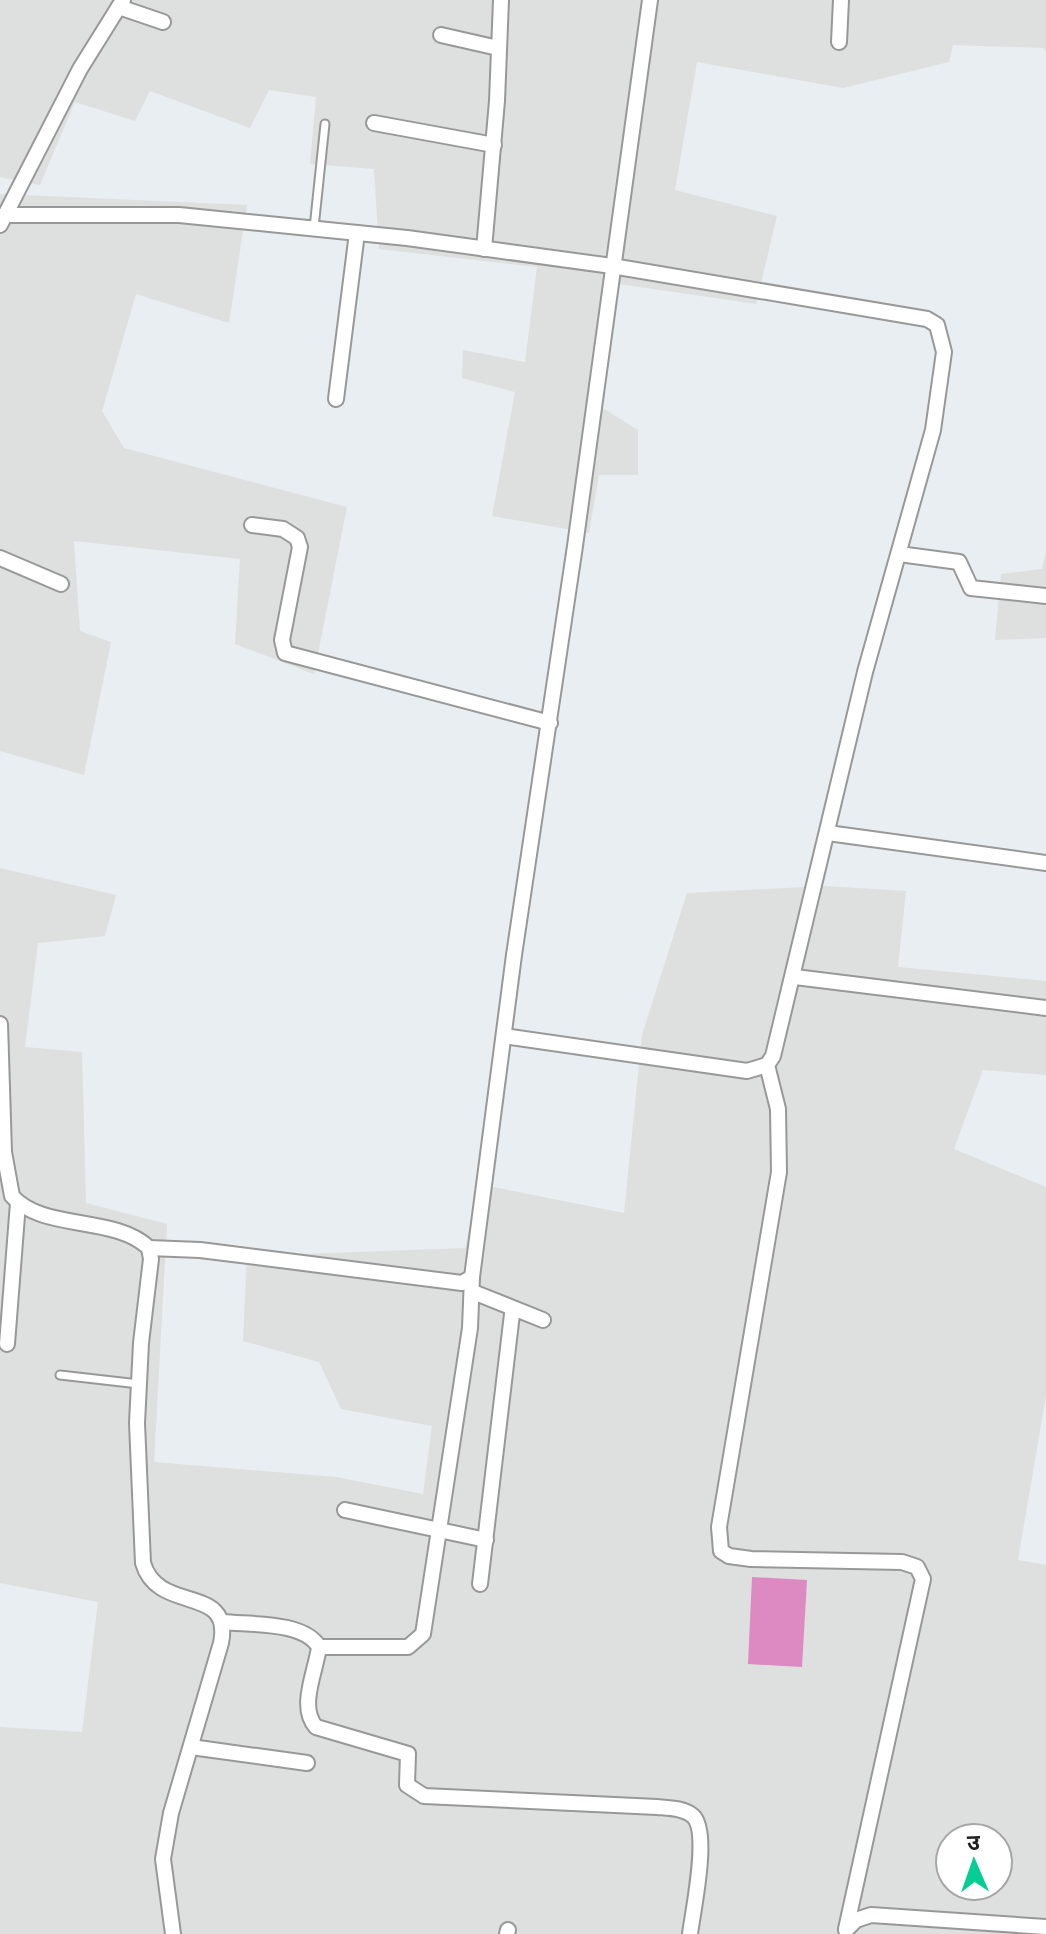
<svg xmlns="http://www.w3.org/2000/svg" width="1046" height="1934" font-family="Mulish,'Noto Sans Devanagari',sans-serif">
	<rect width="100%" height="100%" fill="#e8eef1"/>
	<g fill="#dedfdf" fill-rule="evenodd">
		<path d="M0 0H1046V52L1044 48 953 45 949 62 843 88 697 62 675 190 777 216 756 304 619 284 601 407 638 430V475H599L589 533 492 516 515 392 462 378 463 350 525 362 537 267 379 249 374 169 310 164 316 97 269 90 250 128 150 91 135 121 75 102 40 185 0 177Z"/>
		<path d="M0 194 247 205 229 323 136 294 102 411 124 448 347 507 314 674 235 644 240 559 74 541 80 631 111 642 84 775 0 751Z"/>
		<path d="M1046 551V638L995 640 1001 574 1042 569Z"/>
		<path d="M0 868 116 895 105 936 38 943 25 1047 82 1052 86 1203 167 1224 154 1462 336 1477 423 1494 432 1426 341 1409 319 1362 243 1341 247 1256 465 1248 478 1184 624 1213 642 1035 687 893 824 886 906 891 898 967 1046 981V1075L983 1070 954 1149 1046 1187V1395L1018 1560 1046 1565V1934H0V1727L82 1732 98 1602 0 1583ZM950 1838H998V1886H950Z"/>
	</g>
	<path fill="#dd89c2" d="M752 1577 807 1580 802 1667 748 1664Z"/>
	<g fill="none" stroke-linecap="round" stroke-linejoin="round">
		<g stroke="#989898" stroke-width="11">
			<g id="service">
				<path d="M314 228 325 124"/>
				<path d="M60 1375 139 1384"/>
			</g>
		</g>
		<g stroke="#989898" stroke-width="18">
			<g id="minor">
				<path d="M119 7 163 22"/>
				<path d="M441 35 498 48"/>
				<path d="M839 42 841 0"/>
				<path d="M374 123 494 145"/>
				<path d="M5 215H179L407 238 612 266 927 319 937 325 944 352 933 430 865 672 773 1056 767 1065 747 1071 504 1036"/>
				<path d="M0 225 80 69 123 0"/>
				<path d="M484 249 497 101 501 0"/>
				<path d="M336 399 357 233"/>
				<path d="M252 525 283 529 297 538 300 547 282 640 285 653 550 723"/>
				<path d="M899 554 959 562 971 588 1046 596"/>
				<path d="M0 558 61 584"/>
				<path d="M828 833 1046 863"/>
				<path d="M795 977 1046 1008"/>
				<path d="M0 1024 4 1152 12 1196C42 1231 115 1215 149 1248L151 1259 141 1343 137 1423 143 1563C158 1615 233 1583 221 1643L171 1813 163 1859 173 1934"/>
				<path d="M767 1065 778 1109 779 1172 719 1527 721 1551 729 1556 751 1559 902 1562 917 1567 923 1579 846 1929"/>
				<path d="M149 1248 200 1250 462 1283 472 1277 514 955 575 546 650 0"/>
				<path d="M473 1292 543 1320"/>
				<path d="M7 1344 18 1203"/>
				<path d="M345 1510 486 1540"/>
				<path d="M480 1584 512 1314"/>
				<path d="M223 1622C250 1625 304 1621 319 1647 316 1671 298 1707 316 1727L408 1754 407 1785 424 1796 657 1807C668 1808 684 1808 693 1816 710 1832 693 1910 690 1934"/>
				<path d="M319 1647H408L423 1634 470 1328 472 1277"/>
				<path d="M191 1747 307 1763"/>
				<path d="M846 1930 856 1920 871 1915 1046 1927"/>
				<path d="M507 1934 508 1930"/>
			</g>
		</g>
		<use href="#service" stroke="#fff" stroke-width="7"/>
		<use href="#minor" stroke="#fff" stroke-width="14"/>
	</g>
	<g transform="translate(974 1862) rotate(358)"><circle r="38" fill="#ffffff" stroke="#a6a6a6" stroke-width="2"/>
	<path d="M0-6L14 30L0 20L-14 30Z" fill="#05cd93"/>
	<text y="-12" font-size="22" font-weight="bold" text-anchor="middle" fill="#212121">उ</text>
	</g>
</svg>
